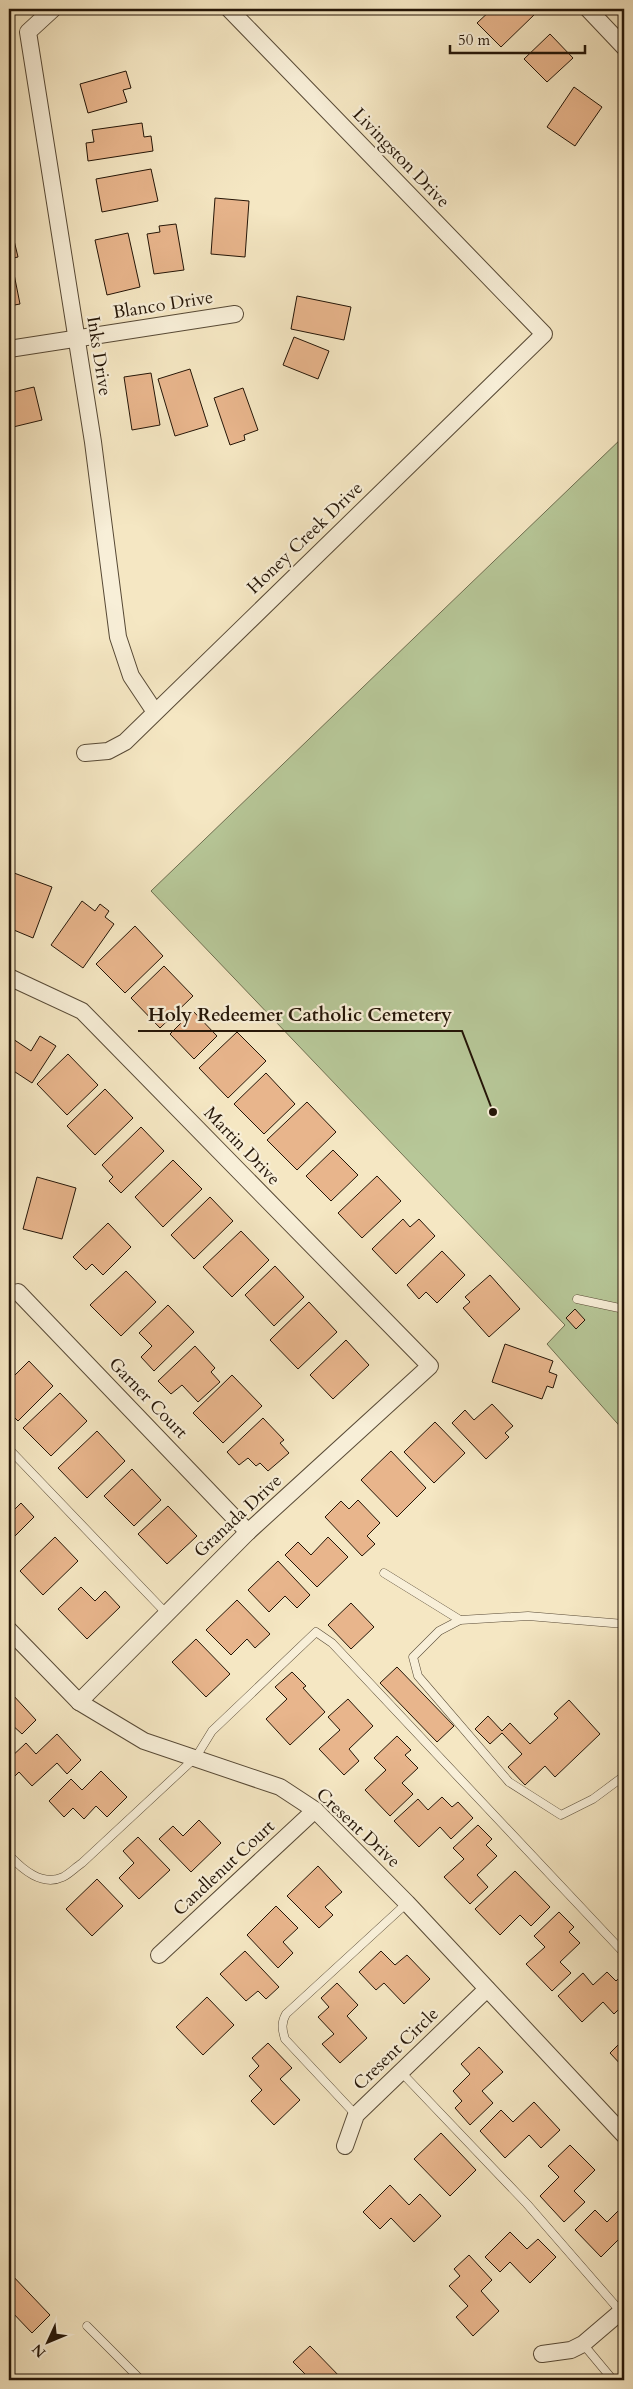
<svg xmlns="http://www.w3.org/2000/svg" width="633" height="2389" font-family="Cardo,serif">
	<rect width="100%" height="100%" fill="#f5e7c3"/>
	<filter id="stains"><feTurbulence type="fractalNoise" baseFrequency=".004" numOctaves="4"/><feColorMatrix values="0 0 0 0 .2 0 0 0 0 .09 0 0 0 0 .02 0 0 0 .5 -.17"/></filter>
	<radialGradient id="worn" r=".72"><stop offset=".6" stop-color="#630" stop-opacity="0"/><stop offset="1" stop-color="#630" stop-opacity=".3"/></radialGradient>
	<path fill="#b7c798" stroke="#6e6e50" d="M624 436V1431L547 1344 565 1325 151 891Z"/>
	<g fill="#e8b58c" stroke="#241507">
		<path d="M492 9H532L536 13 501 47 477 23Z"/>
		<path d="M550 34 573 58 547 82 524 59Z"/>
		<path d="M126 71 131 88 123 90 127 102 88 113 80 84Z"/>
		<path d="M574 87 602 107 575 146 547 127Z"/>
		<path d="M142 123 144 137 151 136 153 151 88 161 86 143 94 142 92 130Z"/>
		<path d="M151 169 158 201 102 212 96 179Z"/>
		<path d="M215 198 249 201 245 257 211 254Z"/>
		<path d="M176 224 184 270 154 274 147 234 160 232 159 226Z"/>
		<path d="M12 232 18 257 9 259V233Z"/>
		<path d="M128 233 140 287 107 295 95 240Z"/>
		<path d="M14 274 20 304 9 306V276Z"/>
		<path d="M297 296 351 307 344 340 291 329Z"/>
		<path d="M294 337 329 351 318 379 283 365Z"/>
		<path d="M190 369 208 426 175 436 158 379Z"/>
		<path d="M151 373 160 425 132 430 124 377Z"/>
		<path d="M34 387 42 420 9 428V393Z"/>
		<path d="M243 388 258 430 244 435 245 440 230 445 214 398Z"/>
		<path d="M14 873 52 887 33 938 9 928V886Z"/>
		<path d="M82 901 95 911 100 904 109 911 105 917 114 924 83 968 51 945Z"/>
		<path d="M135 926 163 956 125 993 96 964Z"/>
		<path d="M164 966 193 996 160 1028 131 998Z"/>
		<path d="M193 1011 217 1036 194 1059 170 1034Z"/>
		<path d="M237 1032 266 1061 228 1098 199 1068Z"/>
		<path d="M40 1036 56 1046 32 1083 9 1068V1039L10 1037 31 1051Z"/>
		<path d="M68 1054 98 1085 67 1115 37 1084Z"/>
		<path d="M266 1073 295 1104 264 1134 234 1104Z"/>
		<path d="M105 1089 133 1118 95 1155 67 1126Z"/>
		<path d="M307 1102 336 1132 297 1170 267 1140Z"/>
		<path d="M141 1127 164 1151 121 1193 109 1181 113 1177 102 1165Z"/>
		<path d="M333 1150 358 1175 331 1201 306 1176Z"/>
		<path d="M173 1160 202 1189 163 1227 135 1197Z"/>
		<path d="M377 1176 401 1201 362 1238 338 1213Z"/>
		<path d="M37 1177 76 1188 62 1239 23 1229Z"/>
		<path d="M210 1197 233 1221 194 1259 171 1235Z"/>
		<path d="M403 1219 410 1227 419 1219 435 1236 396 1274 372 1249Z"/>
		<path d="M108 1223 131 1247 103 1275 92 1264 86 1270 73 1257Z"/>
		<path d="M241 1231 269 1260 232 1297 203 1267Z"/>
		<path d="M442 1251 465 1275 437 1303 426 1292 419 1299 407 1285Z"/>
		<path d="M275 1266 304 1297 274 1326 245 1295Z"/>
		<path d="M126 1271 156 1302 121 1336 90 1305Z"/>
		<path d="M490 1275 520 1309 489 1337 463 1308 470 1302 465 1297Z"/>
		<path d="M309 1302 337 1332 298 1369 270 1340Z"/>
		<path d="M168 1305 194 1332 154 1371 141 1357 152 1346 139 1333Z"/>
		<path d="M575 1309 585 1320 576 1329 566 1318Z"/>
		<path d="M346 1340 369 1365 333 1399 310 1375Z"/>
		<path d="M505 1344 553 1361 549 1372 557 1375 553 1388 547 1386 542 1399 492 1382Z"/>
		<path d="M195 1346 215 1368 211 1372 220 1382 198 1402 182 1385 171 1394 158 1381Z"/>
		<path d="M29 1361 53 1386 18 1421 9 1412V1403L13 1399 9 1395V1381Z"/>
		<path d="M232 1375 262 1406 223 1443 193 1413Z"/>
		<path d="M60 1393 87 1421 51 1456 23 1428Z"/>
		<path d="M492 1404 513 1426 505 1433 509 1437 486 1459 452 1423 465 1410 474 1420Z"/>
		<path d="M263 1418 284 1440 280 1443 289 1453 268 1471 260 1463 256 1466 248 1458 239 1465 227 1452Z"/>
		<path d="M435 1422 465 1453 434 1483 404 1452Z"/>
		<path d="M97 1431 125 1461 87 1498 58 1468Z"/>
		<path d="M391 1451 426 1488 397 1517 361 1480Z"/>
		<path d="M132 1469 161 1500 134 1526 104 1496Z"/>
		<path d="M358 1500 380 1523 367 1536 375 1544 362 1556 325 1517 341 1501 349 1509Z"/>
		<path d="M21 1503 34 1517 9 1542V1507L13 1511Z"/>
		<path d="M168 1506 197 1536 167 1564 138 1534Z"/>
		<path d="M55 1537 78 1561 43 1595 20 1571Z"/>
		<path d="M328 1537 348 1557 317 1587 285 1555 298 1542 311 1555Z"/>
		<path d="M278 1561 310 1595 297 1608 285 1596 269 1612 248 1590Z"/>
		<path d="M81 1587 95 1601 105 1591 120 1607 87 1639 58 1609Z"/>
		<path d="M237 1600 270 1634 255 1648 247 1639 231 1655 206 1630Z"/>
		<path d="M351 1603 374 1627 351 1649 328 1625Z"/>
		<path d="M196 1639 230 1674 206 1697 172 1662Z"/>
		<path d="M397 1667 454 1726 437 1742 380 1683Z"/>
		<path d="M292 1672 306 1686 303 1688 325 1712 290 1745 266 1719 287 1699 275 1687Z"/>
		<path d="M12 1694 36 1720 22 1734 11 1724 9 1726V1698Z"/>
		<path d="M348 1699 373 1726 349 1749 359 1761 344 1775 319 1749 340 1730 328 1717Z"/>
		<path d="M569 1700 600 1734 555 1777 545 1766 525 1785 508 1767 522 1754 502 1733 490 1744 475 1729 488 1716 502 1731 510 1723 530 1744 558 1718 554 1714Z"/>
		<path d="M57 1734 81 1760 67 1774 57 1763 32 1786 19 1772 15 1776 9 1770V1759L26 1743 36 1754Z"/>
		<path d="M397 1736 411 1750 405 1755 418 1768 402 1783 413 1794 390 1816 365 1790 386 1770 374 1758Z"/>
		<path d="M101 1771 127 1797 107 1817 96 1806 84 1819 73 1808 64 1817 49 1801 71 1779 82 1790Z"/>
		<path d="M442 1797 452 1807 458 1802 473 1818 451 1839 440 1827 419 1847 394 1821 418 1799 428 1810Z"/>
		<path d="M199 1820 221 1843 191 1872 159 1839 173 1826 183 1836Z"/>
		<path d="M478 1825 492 1839 486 1845 497 1856 477 1875 488 1887 470 1904 444 1877 464 1859 453 1848Z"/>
		<path d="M138 1837 170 1870 139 1899 119 1878 134 1863 123 1851Z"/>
		<path d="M318 1866 342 1892 325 1907 333 1915 319 1928 287 1896Z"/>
		<path d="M515 1871 550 1907 531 1926 520 1915 500 1935 475 1909Z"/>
		<path d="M97 1879 123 1906 92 1936 66 1909Z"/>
		<path d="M276 1906 298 1928 283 1942 293 1953 278 1968 247 1935Z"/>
		<path d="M559 1912 574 1927 569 1932 580 1943 560 1962 571 1973 552 1991 526 1964 545 1947 534 1936Z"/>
		<path d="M245 1951 279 1987 266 1999 258 1991 246 2001 220 1974Z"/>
		<path d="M381 1951 395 1965 407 1955 430 1979 404 2004 384 1983 376 1990 359 1972Z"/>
		<path d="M607 1972 616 1981 621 1976 624 1980V2004L614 2014 603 2002 582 2022 558 1996 583 1973 593 1985Z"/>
		<path d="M337 1983 358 2005 347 2016 367 2038 340 2063 322 2044 334 2034 318 2017 329 2007 321 1998Z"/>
		<path d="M207 1997 234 2025 203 2055 176 2027Z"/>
		<path d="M624 2039V2068L610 2053Z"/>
		<path d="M268 2043 292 2068 280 2079 300 2100 274 2125 251 2101 262 2090 249 2076 259 2066 252 2058Z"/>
		<path d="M479 2047 503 2072 482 2091 493 2103 470 2125 455 2108 462 2101 453 2091 470 2074 461 2064Z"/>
		<path d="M534 2102 560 2130 541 2148 529 2135 505 2158 480 2131 501 2110 513 2122Z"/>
		<path d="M441 2133 476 2170 450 2196 414 2159Z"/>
		<path d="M570 2145 595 2170 574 2191 585 2202 564 2222 540 2196 559 2177 548 2166Z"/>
		<path d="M390 2185 409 2205 420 2194 441 2216 414 2242 391 2218 380 2229 363 2212Z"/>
		<path d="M624 2205V2234L601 2257 575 2230 595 2210 607 2222Z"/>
		<path d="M510 2232 527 2249 538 2239 556 2257 530 2283 510 2262 500 2272 485 2257Z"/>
		<path d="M469 2255 492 2280 481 2291 499 2311 473 2336 456 2317 468 2306 449 2286 460 2276 454 2269Z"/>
		<path d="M9 2272 50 2315 32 2333 9 2309Z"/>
		<path d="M310 2346 343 2380H311L293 2362Z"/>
	</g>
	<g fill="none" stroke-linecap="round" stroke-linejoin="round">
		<g stroke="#584a36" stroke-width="9">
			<g id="lane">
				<path d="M577 1299 624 1309"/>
				<path d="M9 1449 166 1613"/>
				<path d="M384 1573 460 1620"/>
				<path d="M624 1624 528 1616 460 1620 439 1631 413 1657 418 1676 509 1782 561 1815 593 1799 624 1776"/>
				<path d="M9 1855C22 1869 42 1887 63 1877 69 1874 76 1867 82 1863L196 1757 212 1731 316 1632 332 1643 624 1953"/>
				<path d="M401 2072 527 2204 621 2312"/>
				<path d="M356 2115 285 2039C282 2029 281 2023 286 2014L407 1903"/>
				<path d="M87 2326 141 2380"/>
				<path d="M583 2344 613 2380"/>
			</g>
		</g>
		<g stroke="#584a36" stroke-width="18">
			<g id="street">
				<path d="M53 9 28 32 93 442 118 637 131 676 155 712"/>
				<path d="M588 9 624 47"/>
				<path d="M9 349 235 314"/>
				<path d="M85 753 108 751 125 742 544 334 229 9"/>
				<path d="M9 977 82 1011 430 1366 248 1532 79 1702"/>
				<path d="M18 1292 248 1532"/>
				<path d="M9 1630 79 1702 144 1741 280 1787 315 1810 407 1903 624 2135"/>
				<path d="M159 1955 315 1810"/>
				<path d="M345 2146 356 2115 487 1989"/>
				<path d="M542 2354 571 2350 583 2344 624 2309"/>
			</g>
		</g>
		<use href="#lane" stroke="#f8efd8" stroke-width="8"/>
		<use href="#street" stroke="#f8efd8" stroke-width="16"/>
	</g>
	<g text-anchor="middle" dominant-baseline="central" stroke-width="4.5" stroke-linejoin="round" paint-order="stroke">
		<g font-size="18" fill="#241507" stroke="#f8efd8">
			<text transform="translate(401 158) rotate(46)">Livingston Drive</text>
			<text transform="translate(163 305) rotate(-9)">Blanco Drive</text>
			<text transform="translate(99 356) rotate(81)">Inks Drive</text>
			<text transform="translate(305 538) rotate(-44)">Honey Creek Drive</text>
			<text transform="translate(242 1146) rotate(46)">Martin Drive</text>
			<text transform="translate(148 1398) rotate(46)">Garner Court</text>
			<text transform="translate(238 1516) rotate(-43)">Granada Drive</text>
			<text transform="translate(358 1828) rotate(43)">Cresent Drive</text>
			<text transform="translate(224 1868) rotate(-43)">Candlenut Court</text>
			<text transform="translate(396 2049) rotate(-44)">Cresent Circle</text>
		</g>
	</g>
	<path fill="none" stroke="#241507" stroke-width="2" d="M493 1112L462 1031H138"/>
	<circle fill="#241507" stroke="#f8efd8" stroke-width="2" cx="493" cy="1112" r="5"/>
	<g font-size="19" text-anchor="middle" font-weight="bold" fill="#241507" stroke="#f8efd8" stroke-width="4.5" stroke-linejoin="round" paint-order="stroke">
		<text x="300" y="1021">Holy Redeemer Catholic Cemetery</text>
	</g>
	<rect width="633" height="2389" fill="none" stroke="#f5e7c3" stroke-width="30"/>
	<rect x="10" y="10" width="613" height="2369" fill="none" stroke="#241507" stroke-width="2.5"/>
	<rect x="15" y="15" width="603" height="2359" fill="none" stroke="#241507"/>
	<g transform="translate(48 2342) rotate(226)" stroke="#f8efd8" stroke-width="4" paint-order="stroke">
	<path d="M0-4L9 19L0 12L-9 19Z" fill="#241507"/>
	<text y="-8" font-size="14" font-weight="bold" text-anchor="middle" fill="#241507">N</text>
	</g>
	<path d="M450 45v8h135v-8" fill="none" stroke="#241507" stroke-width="2.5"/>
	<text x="458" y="45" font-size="15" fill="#241507" stroke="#f8efd8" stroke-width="4" paint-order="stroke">50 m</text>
	<rect width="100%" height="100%" filter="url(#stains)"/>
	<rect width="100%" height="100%" fill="url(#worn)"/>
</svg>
